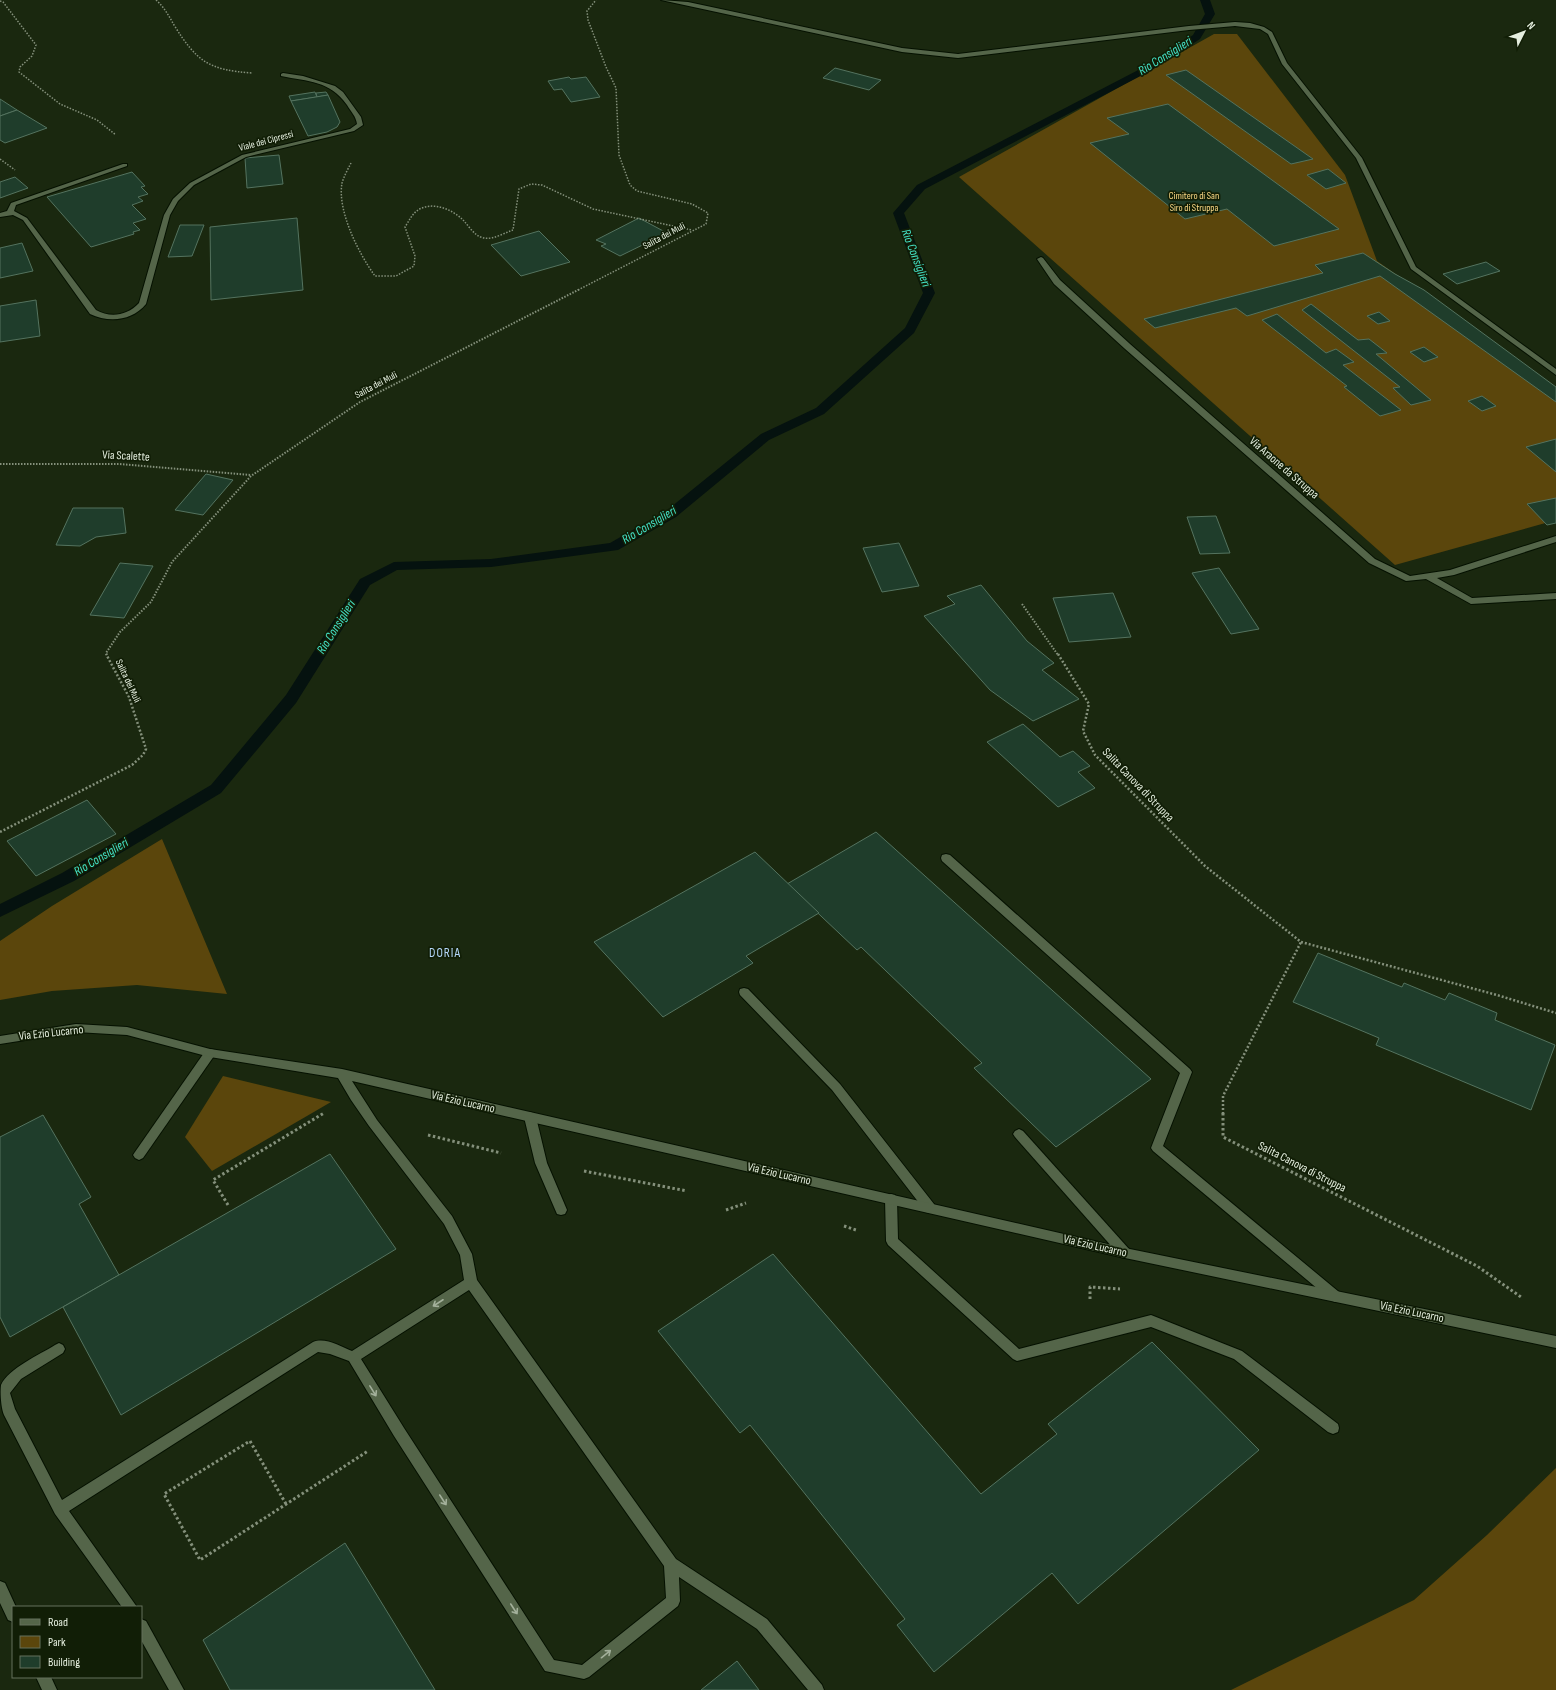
<svg xmlns="http://www.w3.org/2000/svg" width="1556" height="1690" font-family="'Sofia Sans Condensed',sans-serif">
	<rect width="100%" height="100%" fill="#1a280f"/>
	<g fill="#5b460c">
		<path d="M1214 34H1237L1345 175 1377 261 1556 387V520L1395 565 959 177Z"/>
		<path d="M162 839 227 994 137 985 52 991 0 1000V941L52 906Z"/>
		<path d="M223 1076 331 1102 212 1171 185 1137Z"/>
		<path d="M1556 1468V1690H1231L1414 1600 1487 1535Z"/>
	</g>
	<g fill="none" stroke-linecap="round" stroke-linejoin="round">
		<path fill="#05120f" fill-rule="evenodd" d="M1200 0H1210L1215 14 1200 39 1152 70 925 189 904 213 935 293 914 333 824 414 769 440 676 517 618 550 491 567 397 570 370 585 296 703 221 793 74 881 0 917V904L62 873 211 785 286 695 360 579 394 562 491 559 610 543 666 511 761 434 816 408 905 328 923 293 893 213 917 185 1146 66 1193 35 1205 14Z"/>
	</g>
	<g fill="#1f3d2b" stroke="#54735f">
		<path d="M835 68 881 80 869 90 823 78Z"/>
		<path d="M1186 70 1313 159 1291 164 1166 75Z"/>
		<path d="M569 77 571 79 586 77 600 97 571 102 562 89 554 90 548 81Z"/>
		<path d="M315 92 317 97 291 101 289 96Z"/>
		<path d="M326 92 328 95 317 97 316 93Z"/>
		<path d="M328 95 340 122 337 127 327 132 308 136 291 101Z"/>
		<path d="M0 99 17 110 0 116Z"/>
		<path d="M1168 104 1339 229 1274 246 1227 209 1185 219 1090 143 1129 134 1107 118Z"/>
		<path d="M17 110 47 128 5 143 0 140V116Z"/>
		<path d="M279 155 283 184 247 188 245 158Z"/>
		<path d="M1328 169 1346 183 1326 189 1307 175Z"/>
		<path d="M132 172 145 186 141 187 148 194 138 197 143 201 132 205 146 219 133 223 140 230 133 232 134 234 91 247 47 197Z"/>
		<path d="M15 177 28 188 0 198V182Z"/>
		<path d="M297 218 303 290 211 300 210 227Z"/>
		<path d="M639 218 667 233 620 256 601 246 606 244 596 240Z"/>
		<path d="M180 225H204L192 256 168 257Z"/>
		<path d="M539 231 570 262 521 276 491 245Z"/>
		<path d="M22 243 33 271 0 278V248Z"/>
		<path d="M1363 253 1395 274 1424 290 1556 387V402L1380 276 1247 316 1236 308 1155 328 1144 319 1323 273 1315 265Z"/>
		<path d="M1486 262 1500 271 1457 284 1443 274Z"/>
		<path d="M36 300 40 336 0 342V306Z"/>
		<path d="M1311 304 1358 340 1369 339 1387 353 1376 354 1431 400 1411 405 1393 388 1400 387 1302 310Z"/>
		<path d="M1379 312 1390 321 1378 324 1367 316Z"/>
		<path d="M1277 314 1326 353 1336 349 1354 362 1343 365 1401 410 1380 416 1344 387 1347 386 1262 320Z"/>
		<path d="M1424 347 1438 357 1424 362 1410 352Z"/>
		<path d="M1482 396 1496 406 1482 411 1468 401Z"/>
		<path d="M1556 439V472L1526 447Z"/>
		<path d="M206 474 233 480 203 515 175 510Z"/>
		<path d="M1556 498V523L1547 525 1527 504Z"/>
		<path d="M73 508H123L126 533 96 537 80 546 56 545Z"/>
		<path d="M1216 516 1230 553 1200 554 1187 517Z"/>
		<path d="M899 543 919 586 882 592 863 548Z"/>
		<path d="M120 563 153 566 124 618 90 615Z"/>
		<path d="M1219 568 1259 629 1231 634 1192 573Z"/>
		<path d="M981 585 1027 641 1054 663 1042 670 1079 699 1033 721 990 690 924 616 955 604 947 596Z"/>
		<path d="M1113 593 1131 637 1069 642 1053 598Z"/>
		<path d="M1023 724 1060 757 1073 751 1090 766 1078 772 1095 788 1058 807 987 742Z"/>
		<path d="M87 800 116 834 36 876 7 841Z"/>
		<path d="M876 832 1151 1079 1056 1147 974 1068 982 1063 861 947 857 950 787 884Z"/>
		<path d="M755 852 819 913 746 956 753 963 663 1017 594 942Z"/>
		<path d="M1318 953 1402 987 1404 983 1445 1000 1449 993 1497 1013 1495 1020 1555 1045 1531 1110 1376 1045 1379 1038 1293 1002Z"/>
		<path d="M43 1115 91 1197 79 1204 119 1275 10 1337 0 1317V1137Z"/>
		<path d="M330 1154 396 1249 121 1415 63 1307Z"/>
		<path d="M773 1254 981 1494 1057 1434 1048 1424 1152 1342 1259 1450 1078 1604 1052 1573 934 1672 897 1625 905 1619 750 1425 740 1433 658 1331Z"/>
		<path d="M345 1543 435 1690H230L203 1640Z"/>
		<path d="M737 1661 759 1690H701Z"/>
	</g>
	<g fill="none" stroke-linecap="round" stroke-linejoin="round">
		<g stroke="#051100" stroke-width="2">
			<g id="lane">
				<path d="M1041 257 1043 258 1060 280 1130 344 1375 559 1410 576 1450 570 1556 536V542L1454 575 1437 578 1472 598 1556 593V599L1471 604 1426 579 1406 581 1369 563 1124 348 1054 284 1037 259Z"/>
				<path d="M946 854 950 855 1190 1069 1192 1072 1163 1146 1339 1292 1341 1296 1339 1300 1335 1302 1331 1300 1153 1151 1151 1148 1180 1073 942 861 941 858 942 855Z"/>
				<path d="M744 988 748 989 840 1084 934 1204 936 1208 934 1212 930 1213 926 1212 832 1090 740 995 739 992 740 989Z"/>
				<path d="M210 1049 214 1050 216 1053 214 1056 143 1158 139 1160 135 1158 133 1155 135 1152 206 1050Z"/>
				<path d="M530 1112 534 1114 536 1117 547 1163 567 1210 565 1214 561 1215 557 1214 535 1163 524 1117 526 1114Z"/>
				<path d="M1019 1129 1023 1131 1129 1249 1131 1253 1129 1257 1125 1258 1121 1257 1015 1137 1013 1134 1015 1131Z"/>
				<path d="M891 1194 895 1195 897 1199 898 1239 1019 1349 1151 1315 1242 1351 1338 1424 1339 1428 1338 1432 1333 1434 1328 1432 1234 1359 1151 1327 1017 1361 1013 1359 888 1245 886 1241 885 1199 887 1195Z"/>
				<path d="M0 1581 5 1583 16 1607H13V1622L8 1620 0 1603Z"/>
				<path d="M36 1677H51L57 1690H42Z"/>
			</g>
		</g>
		<g stroke="#051100" stroke-width="2">
			<g id="street">
				<path d="M661 0 688 2 902 48 958 54 1189 26 1235 22 1250 23 1264 27 1272 32 1287 63 1362 158 1416 267 1556 369V375L1411 269 1356 158 1282 64 1268 34 1260 29 1235 26 1189 30 958 58 902 52Z"/>
				<path d="M283 73 303 76 335 86 343 92 361 117 363 125 354 131 246 157 194 185 178 201 170 215 146 304C132 321 109 323 90 314L23 220 13 215 0 217V213L7 211 11 203 123 164H127V166L16 205 14 211 27 218 96 310C110 318 127 316 139 303L164 215 173 199 190 183 242 155 350 129 357 124C356 116 351 112 347 105 329 80 309 82 281 76V74Z"/>
				<path d="M76 1024 127 1027 210 1049 342 1069 1125 1248 1556 1336V1348L1125 1258 352 1081 377 1120 452 1216 472 1254 477 1280 676 1559 767 1619 822 1685 824 1690H808L757 1629 679 1577 680 1601 678 1606 589 1677 584 1679 545 1671 394 1436 349 1361 330 1354 318 1352 69 1511 137 1607H122L55 1514 4 1415C1 1408 0 1393 1 1385 9 1368 39 1355 55 1345L59 1343 63 1345 65 1349 63 1353 21 1379 10 1393 15 1409 62 1500 313 1342C325 1337 340 1346 352 1351L464 1280 460 1255 444 1224 369 1126 351 1100 338 1078 210 1057 127 1035 76 1032 0 1044V1036ZM469 1290 664 1566 666 1598 582 1665 554 1660 404 1428 361 1359Z"/>
				<path d="M141 1619 146 1621 184 1690H169L141 1640Z"/>
			</g>
		</g>
		<g stroke="#84907b" stroke-width="1.5" stroke-dasharray="1.5 1.5" stroke-linecap="butt">
			<path d="M156 0C164 7 169 16 174 25 197 62 209 70 252 73"/>
			<path d="M0 1 3 2 36 45 32 56 20 67 19 72 60 104 97 120 116 135"/>
			<path d="M0 159 15 170"/>
			<path d="M351 163C348 169 344 176 342 183 337 211 359 254 375 276H396L414 266 415 256 405 227C409 221 412 214 418 210 432 201 452 209 463 220 469 226 474 236 484 238 493 240 504 233 513 230L519 189 531 184 542 185 593 209 692 230"/>
			<path d="M578 290 706 224 708 213 692 204 637 191 630 185 619 155 616 88 606 67 588 20 587 11 596 0"/>
		</g>
		<g stroke="#84907b" stroke-width="2" stroke-dasharray="1.5 1.5" stroke-linecap="butt">
			<path d="M0 464H119L251 475"/>
			<path d="M1022 604 1058 655"/>
			<path d="M107 655 106 653 120 632 151 602 172 562 251 476 360 402 580 289"/>
		</g>
		<g stroke="#84907b" stroke-width="2.5" stroke-dasharray="2 2" stroke-linecap="butt">
			<path d="M1058 654 1089 704 1083 731 1095 755 1205 866 1301 942 1497 995 1556 1013"/>
			<path d="M0 832 132 765 143 755 146 749 129 697 106 654"/>
			<path d="M1223 1114V1096L1301 942"/>
		</g>
		<g stroke="#84907b" stroke-width="3" stroke-dasharray="2.5 2.5" stroke-linecap="butt">
			<path d="M1223 1113V1137L1477 1266 1521 1297"/>
			<path d="M428 1135 501 1153"/>
			<path d="M584 1171 687 1191"/>
			<path d="M228 1205 213 1180 324 1113"/>
			<path d="M726 1210 746 1203"/>
			<path d="M844 1226 856 1230"/>
			<path d="M1090 1299V1287L1120 1289"/>
			<path d="M286 1504 250 1441 164 1494 200 1560 368 1451"/>
		</g>
		<use href="#lane" fill="#546549" fill-rule="evenodd"/>
		<use href="#street" fill="#546549" fill-rule="evenodd"/>
	</g>
	<defs><path id="oneway-shaft" d="M-6 0H5M1.5-3L5.5 0L1.5 3" fill="none" stroke-width="1.6" stroke-linecap="round" stroke-linejoin="round"/></defs>
	<g stroke="#a3b09b">
		<use href="#oneway-shaft" transform="translate(438 1303) rotate(147)"/>
		<use href="#oneway-shaft" transform="translate(373 1391) rotate(58)"/>
		<use href="#oneway-shaft" transform="translate(443 1500) rotate(57)"/>
		<use href="#oneway-shaft" transform="translate(514 1609) rotate(57)"/>
		<use href="#oneway-shaft" transform="translate(606 1654) rotate(-39)"/>
	</g>
	<g text-anchor="middle" dominant-baseline="central" stroke-width="3.5" stroke-linejoin="round" paint-order="stroke">
		<g font-size="10" fill="#e4eede" stroke="#111e06">
			<text transform="translate(266 141) rotate(-15)">Viale dei Cipressi</text>
			<text transform="translate(664 236) rotate(-28)">Salita dei Muli</text>
			<text transform="translate(376 385) rotate(-28)">Salita dei Muli</text>
			<text transform="translate(128 681) rotate(65)">Salita dei Muli</text>
		</g>
		<g font-size="10" fill="#f9d785" stroke="#111e06">
			<text x="1194" y="196">Cimitero di San<tspan x="1194" dy="12">Siro di Struppa</tspan></text>
		</g>
		<g font-size="12" fill="#e4eede" stroke="#111e06">
			<text transform="translate(126 456) rotate(3)">Via Scalette</text>
			<text transform="translate(1284 468) rotate(41)">Via Araone da Struppa</text>
			<text transform="translate(1138 785) rotate(46)">Salita Canova di Struppa</text>
			<text transform="translate(51 1033) rotate(-6)">Via Ezio Lucarno</text>
			<text transform="translate(463 1102) rotate(13)">Via Ezio Lucarno</text>
			<text transform="translate(1302 1167) rotate(27)">Salita Canova di Struppa</text>
			<text transform="translate(779 1174) rotate(13)">Via Ezio Lucarno</text>
			<text transform="translate(1095 1246) rotate(13)">Via Ezio Lucarno</text>
			<text transform="translate(1412 1312) rotate(12)">Via Ezio Lucarno</text>
		</g>
		<g font-size="13" font-style="italic" fill="#44e2c7" stroke="#111e06">
			<text transform="translate(1165 56) rotate(-32)">Rio Consiglieri</text>
			<text transform="translate(916 258) rotate(69)">Rio Consiglieri</text>
			<text transform="translate(649 525) rotate(-31)">Rio Consiglieri</text>
			<text transform="translate(336 627) rotate(-58)">Rio Consiglieri</text>
			<text transform="translate(101 857) rotate(-31)">Rio Consiglieri</text>
		</g>
		<g font-size="13" letter-spacing="1" fill="#b5d8fa" stroke="#111e06">
			<text x="445" y="953">DORIA</text>
		</g>
	</g>
	<rect x="12" y="1606" width="130" height="72" fill="#111e06" stroke="#65715c"/>
	<rect x="20" y="1619" width="20" height="6" fill="#546549" stroke="#65715c"/>
	<text x="48" y="1626" font-size="12" fill="#e4eede">Road</text>
	<rect x="20" y="1636" width="20" height="12" fill="#5b460c" stroke="#65715c"/>
	<text x="48" y="1646" font-size="12" fill="#e4eede">Park</text>
	<rect x="20" y="1656" width="20" height="12" fill="#1f3d2b" stroke="#65715c"/>
	<text x="48" y="1666" font-size="12" fill="#e4eede">Building</text>
	<g transform="translate(1524 32) rotate(48)" stroke="#111e06" stroke-width="3" paint-order="stroke">
	<path d="M0-3L7 15L0 10L-7 15Z" fill="#e4eede"/>
	<text y="-6" font-size="11" font-weight="bold" text-anchor="middle" fill="#e4eede">N</text>
	</g>
</svg>
